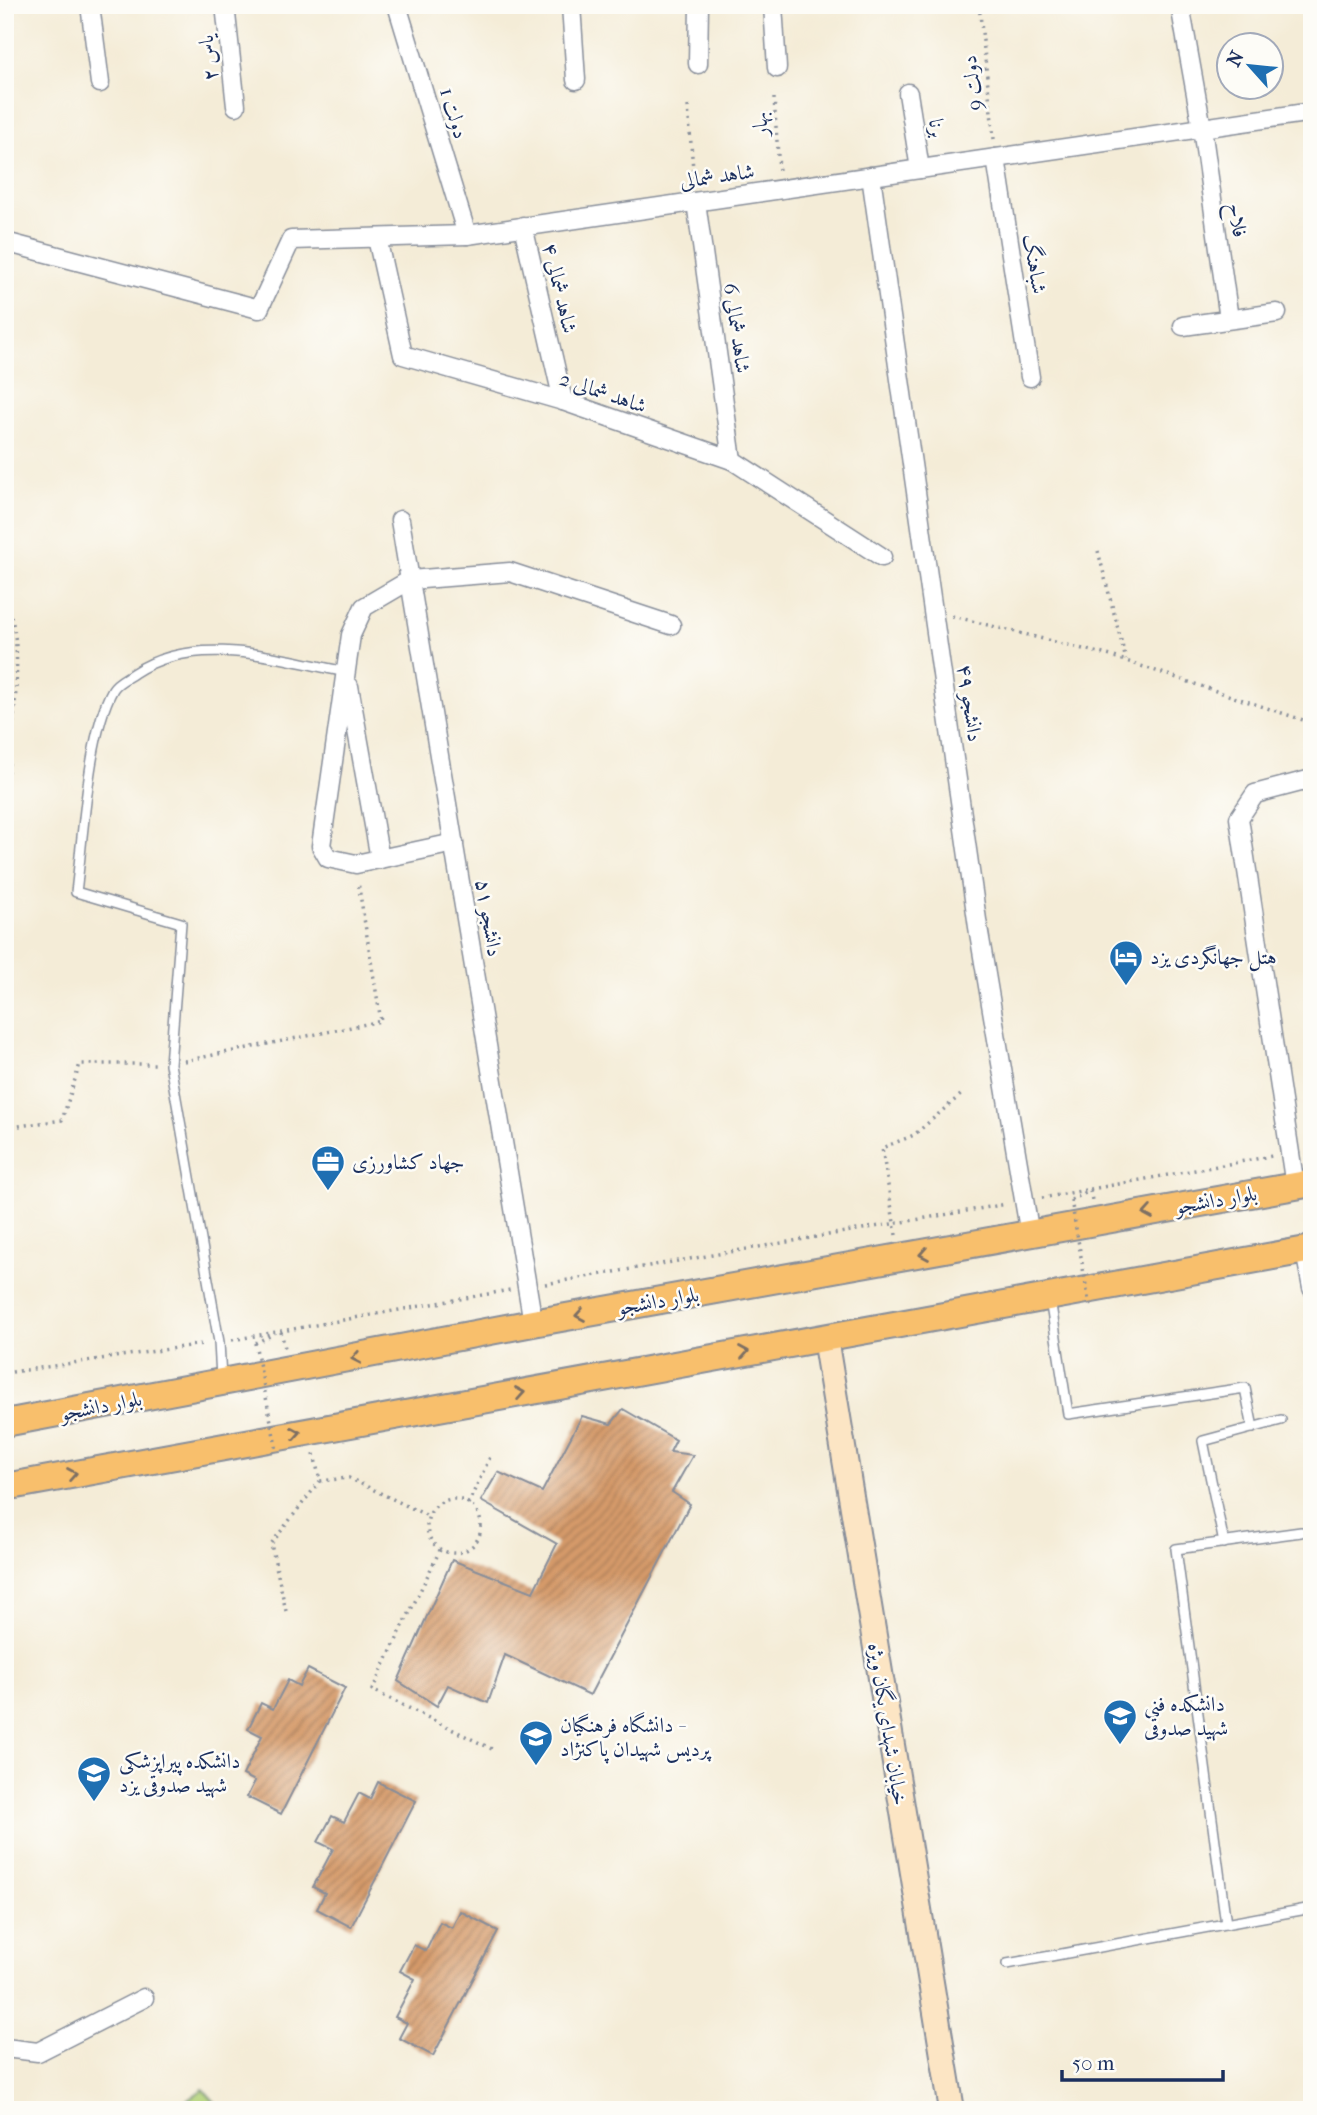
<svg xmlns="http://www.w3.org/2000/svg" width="1317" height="2115" font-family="'IM FELL French Canon',Amiri,serif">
	<defs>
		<pattern id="building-hatch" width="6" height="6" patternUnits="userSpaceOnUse" patternTransform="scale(1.75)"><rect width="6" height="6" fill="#d59a69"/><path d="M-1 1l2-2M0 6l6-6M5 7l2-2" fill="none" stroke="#ac7e5a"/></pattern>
	</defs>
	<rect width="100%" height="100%" fill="#fdfcf7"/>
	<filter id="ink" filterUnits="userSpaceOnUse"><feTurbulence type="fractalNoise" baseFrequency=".0143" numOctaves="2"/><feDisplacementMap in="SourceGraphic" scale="14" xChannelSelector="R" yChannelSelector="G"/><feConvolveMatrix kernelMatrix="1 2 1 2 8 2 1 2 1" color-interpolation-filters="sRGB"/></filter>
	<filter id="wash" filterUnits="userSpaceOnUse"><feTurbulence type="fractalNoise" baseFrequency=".00686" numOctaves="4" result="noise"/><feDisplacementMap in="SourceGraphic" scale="28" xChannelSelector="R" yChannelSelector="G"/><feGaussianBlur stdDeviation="1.57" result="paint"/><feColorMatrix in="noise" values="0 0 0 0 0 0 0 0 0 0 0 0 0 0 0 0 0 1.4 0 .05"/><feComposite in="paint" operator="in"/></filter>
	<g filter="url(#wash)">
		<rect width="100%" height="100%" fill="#f4ecd7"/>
		<path fill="#b5d47b" stroke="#68826c" stroke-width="2" d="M203 2089 222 2110H174Z"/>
		<g id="blocks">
			<g fill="url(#building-hatch)">
				<path d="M623 1409 676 1440 670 1452 693 1455 672 1492 690 1504 590 1695 505 1655 488 1703 448 1685 437 1706 398 1681 452 1560 533 1592 557 1544 481 1501 498 1472 542 1492 582 1416 611 1424Z"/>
				<path d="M308 1669 345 1688 281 1814 247 1797 255 1781 243 1775 262 1736 248 1729 261 1703 273 1709 288 1680 299 1686Z"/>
				<path d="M378 1782 416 1801 351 1927 317 1909 325 1893 313 1887 333 1849 318 1842 332 1816 344 1822 359 1793 370 1799Z"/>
				<path d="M460 1911 498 1931 433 2056 399 2038 407 2023 395 2017 415 1979 400 1971 414 1945 426 1951 440 1922 452 1928Z"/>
			</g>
		</g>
	</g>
	<g filter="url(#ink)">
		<use href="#blocks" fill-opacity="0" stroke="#888e9a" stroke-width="2"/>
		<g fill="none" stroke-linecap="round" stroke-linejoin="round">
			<g stroke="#888e9a" stroke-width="12">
				<g id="lane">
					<path d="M1050 1299 1068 1414 1245 1388 1253 1428"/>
					<path d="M221 1378 219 1342 170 1064 181 923 76 892C83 839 88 733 113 689 117 682 127 678 134 673 195 632 280 659 346 672"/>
					<path d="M1224 1543 1203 1441 1281 1420"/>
					<path d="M1226 1924 1176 1549 1301 1532"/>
					<path d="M1007 1964 1312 1908"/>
				</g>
			</g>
			<g stroke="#888e9a" stroke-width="21">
				<g id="street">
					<path d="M90 5 100 83"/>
					<path d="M225 5 236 106"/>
					<path d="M397 5 467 235"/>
					<path d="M571 5 576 80"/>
					<path d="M773 5 777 68"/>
					<path d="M1180 5 1202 128 1229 319"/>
					<path d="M698 64 699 5"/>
					<path d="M908 93 920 169"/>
					<path d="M996 158 1030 377"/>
					<path d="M871 176 978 927 1030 1235"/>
					<path d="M696 202 732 460"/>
					<path d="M523 226 563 401"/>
					<path d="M377 238 403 355 563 401 732 460 882 557"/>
					<path d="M5 242 259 309 291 240 467 235 1312 112"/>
					<path d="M1183 326 1277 313"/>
					<path d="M400 520 533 1323"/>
					<path d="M349 686 380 859"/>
					<path d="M454 843 356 864 328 858 321 846 351 635 364 607 410 580 510 572 671 625"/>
					<path d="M1295 1186 1239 818 1255 794 1312 779"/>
					<path d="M1305 1251 1312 1288"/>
					<path d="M5 2048 38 2052 144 1998"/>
				</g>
			</g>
			<g stroke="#888e9a" stroke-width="28">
				<path id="secondary" d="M825 1338 952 2110"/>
			</g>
			<g stroke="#888e9a" stroke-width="30">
				<g id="primary">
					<path d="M5 1423 533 1323 1312 1183"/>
					<path d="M5 1487 1312 1249"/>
				</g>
			</g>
			<g stroke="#888e9a" stroke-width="3.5" stroke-dasharray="2 5" stroke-linecap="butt">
				<path d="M979 5 994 139"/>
				<path d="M774 98 779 170"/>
				<path d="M688 106 694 182"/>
				<path d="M1098 551 1126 660"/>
				<path d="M5 604C29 638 9 753 5 797"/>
				<path d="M952 616 1111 656 1312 723"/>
				<path d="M184 1061 381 1021 358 882"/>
				<path d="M5 1128 62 1120 80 1064H155"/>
				<path d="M1042 1198 1272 1156"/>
				<path d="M1071 1200 1090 1191 1092 1200"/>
				<path d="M896 1235 882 1148 914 1135 964 1092"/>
				<path d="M545 1284 1007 1204"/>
				<path d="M281 1332 285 1348"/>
				<path d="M232 1340 510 1290"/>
				<path d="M255 1343 274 1334"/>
				<path d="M5 1373 203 1344"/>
				<path d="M314 1454 320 1481 349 1478 428 1516"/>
				<circle cx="454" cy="1526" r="27"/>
				<path d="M468 1504 491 1455"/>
				<path d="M440 1550 372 1690 494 1750"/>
				<path d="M286 1611 271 1544 320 1481"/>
			</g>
			<use href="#lane" stroke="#fff" stroke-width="9"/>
			<use href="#street" stroke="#fff" stroke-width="18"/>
			<use href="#secondary" stroke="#fce5c4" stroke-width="24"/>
			<use href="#primary" stroke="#f8bf6c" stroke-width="26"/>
			<g stroke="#888e9a" stroke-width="3.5" stroke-dasharray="2 5" stroke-linecap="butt">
				<path d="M1071 1200 1090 1308"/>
				<path d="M255 1343 277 1451"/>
			</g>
		</g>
		<defs><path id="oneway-chevron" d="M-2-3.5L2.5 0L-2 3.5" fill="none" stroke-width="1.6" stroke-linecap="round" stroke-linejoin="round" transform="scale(1.75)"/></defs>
		<g stroke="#7e7064">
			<use href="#oneway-chevron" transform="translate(1148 1213) rotate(170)"/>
			<use href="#oneway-chevron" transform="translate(924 1254) rotate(170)"/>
			<use href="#oneway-chevron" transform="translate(580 1315) rotate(170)"/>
			<use href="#oneway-chevron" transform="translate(744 1352) rotate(-10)"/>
			<use href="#oneway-chevron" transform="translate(356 1358) rotate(169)"/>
			<use href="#oneway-chevron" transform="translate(520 1393) rotate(-10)"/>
			<use href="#oneway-chevron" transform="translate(296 1433) rotate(-10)"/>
			<use href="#oneway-chevron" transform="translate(72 1474) rotate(-10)"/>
		</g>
	</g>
	<defs>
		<g id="hotel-pin" transform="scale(1.75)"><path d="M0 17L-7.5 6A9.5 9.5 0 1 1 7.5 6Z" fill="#1f6fb2" stroke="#fdfcf7"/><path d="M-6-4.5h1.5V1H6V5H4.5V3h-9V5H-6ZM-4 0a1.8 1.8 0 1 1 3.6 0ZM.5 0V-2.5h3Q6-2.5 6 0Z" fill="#fff"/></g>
		<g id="office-pin" transform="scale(1.75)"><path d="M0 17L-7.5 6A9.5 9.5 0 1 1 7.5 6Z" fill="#1f6fb2" stroke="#fdfcf7"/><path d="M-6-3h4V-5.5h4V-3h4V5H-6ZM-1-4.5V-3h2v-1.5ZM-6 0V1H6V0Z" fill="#fff"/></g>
		<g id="university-pin" transform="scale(1.75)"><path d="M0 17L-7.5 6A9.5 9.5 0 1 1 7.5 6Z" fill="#1f6fb2" stroke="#fdfcf7"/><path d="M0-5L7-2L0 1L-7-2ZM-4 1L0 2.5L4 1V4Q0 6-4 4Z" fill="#fff"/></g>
	</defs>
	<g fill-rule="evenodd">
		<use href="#hotel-pin" x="1126" y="957"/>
		<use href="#office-pin" x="328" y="1162"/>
		<use href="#university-pin" x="1120" y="1716"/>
		<use href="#university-pin" x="536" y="1737"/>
		<use href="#university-pin" x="94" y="1773"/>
	</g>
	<g text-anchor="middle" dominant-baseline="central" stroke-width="5" stroke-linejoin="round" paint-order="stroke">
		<g font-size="21" fill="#1b2f5e" stroke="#fdfcf7">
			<text transform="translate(208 58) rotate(-96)">یاس ۲</text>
			<text transform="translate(972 83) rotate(-97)">دولت 9</text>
			<text transform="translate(454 113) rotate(73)">دولت 1</text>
			<text transform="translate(760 124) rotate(-94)">بهار</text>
			<text transform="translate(937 128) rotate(82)">برنا</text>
			<text transform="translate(717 176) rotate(-8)">شاهد شمالی</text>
			<text transform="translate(1238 220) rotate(82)">فلاح</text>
			<text transform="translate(1035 264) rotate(81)">شباهنگ</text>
			<text transform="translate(560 288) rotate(77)">شاهد شمالی ۴</text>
			<text transform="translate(737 328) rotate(82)">شاهد شمالی 6</text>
			<text transform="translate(603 392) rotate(19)">شاهد شمالی 2</text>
			<text transform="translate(970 703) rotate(82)">دانشجو ۴۹</text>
			<text transform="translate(489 918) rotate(81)">دانشجو ۵۱</text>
			<text transform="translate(1216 1200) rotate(-10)">بلوار دانشجو</text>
			<text transform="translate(658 1301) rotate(-10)">بلوار دانشجو</text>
			<text transform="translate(101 1406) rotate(-11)">بلوار دانشجو</text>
			<text transform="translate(888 1724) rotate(81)">خیابان شهدای یگان ویژه</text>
		</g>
		<g font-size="21" fill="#1b2f5e" stroke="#fdfcf7" text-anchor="start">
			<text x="1150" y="957">هتل جهانگردی یزد</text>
			<text x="352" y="1162">جهاد کشاورزی</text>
			<text x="1144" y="1704">دانشکده فنی<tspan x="1144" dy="24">شهید صدوقی</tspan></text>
			<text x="560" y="1725">دانشگاه فرهنگیان -<tspan x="560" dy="24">پردیس شهیدان پاکنژاد</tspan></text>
			<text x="119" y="1761">دانشکده پیراپزشکی<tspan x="119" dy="24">شهید صدوقی یزد</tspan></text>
		</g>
	</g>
	<rect width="1317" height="2115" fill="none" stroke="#fdfcf7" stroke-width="28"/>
	<g transform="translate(1250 66) rotate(297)"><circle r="33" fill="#fdfcf7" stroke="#a3aaba" stroke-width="2"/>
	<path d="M0-5L12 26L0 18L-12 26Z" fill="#1f6fb2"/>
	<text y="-10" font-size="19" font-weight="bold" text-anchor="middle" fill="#1b2f5e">N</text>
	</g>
	<path d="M1062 2070v10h161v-10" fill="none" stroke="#1b2f5e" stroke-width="3.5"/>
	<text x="1072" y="2070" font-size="21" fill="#1b2f5e" stroke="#fdfcf7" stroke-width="5" paint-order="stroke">50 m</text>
</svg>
